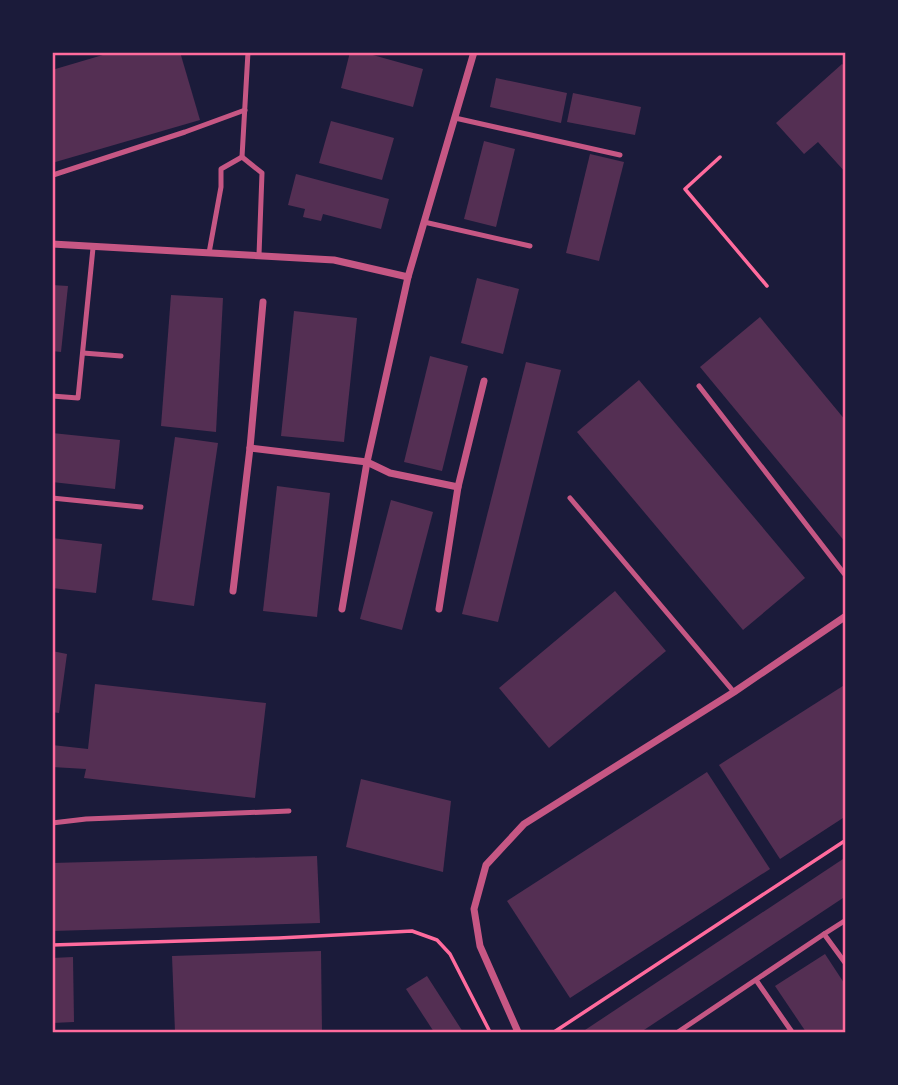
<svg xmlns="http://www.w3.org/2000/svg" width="898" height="1085" font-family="'DejaVu Sans',sans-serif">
	<rect width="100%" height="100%" fill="#1b1b3a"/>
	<g fill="#542f53">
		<path d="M113 52H180L200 120 52 163V70Z"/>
		<path d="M350 52H362L423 69 413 107 341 88Z"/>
		<path d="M842 64 846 67V173L818 142 804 154 776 123Z"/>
		<path d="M496 78 567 93 561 123 490 107Z"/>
		<path d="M573 93 641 107 635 135 567 122Z"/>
		<path d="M331 121 394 138 382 180 319 163Z"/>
		<path d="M484 141 515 149 496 227 464 219Z"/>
		<path d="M590 154 624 162 599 261 566 253Z"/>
		<path d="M296 174 389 199 381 229 323 214 321 221 303 217 305 209 288 205Z"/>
		<path d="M477 278 519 289 503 354 461 343Z"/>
		<path d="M52 285 68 286 61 352 52 351Z"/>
		<path d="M171 295 223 298 216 432 161 426Z"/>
		<path d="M294 311 357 318 344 442 281 436Z"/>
		<path d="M760 317 846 421V543L700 367Z"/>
		<path d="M430 356 468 366 442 471 404 462Z"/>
		<path d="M526 362 561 370 498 622 462 614Z"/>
		<path d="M639 380 805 578 743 630 577 432Z"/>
		<path d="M52 433 120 440 115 489 52 482Z"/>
		<path d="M175 437 218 443 194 606 152 600Z"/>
		<path d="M277 486 330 493 317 617 263 611Z"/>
		<path d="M391 500 433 512 402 630 360 619Z"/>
		<path d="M52 538 102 544 96 593 52 588Z"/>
		<path d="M615 591 666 651 549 748 499 688Z"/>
		<path d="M52 651 67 654 59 713 52 712Z"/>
		<path d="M95 684 266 703 255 798 84 778 86 769 52 767V745L88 749Z"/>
		<path d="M846 684V816L780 859 719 765Z"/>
		<path d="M707 772 770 869 570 998 507 901Z"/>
		<path d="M361 779 451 801 443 872 346 847Z"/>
		<path d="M317 856 320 923 52 931V863Z"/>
		<path d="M846 857V896L641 1032H582Z"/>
		<path d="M321 951 322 1032H175L172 956Z"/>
		<path d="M825 954 846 986V1032H806L775 986Z"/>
		<path d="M73 957 74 1022 52 1023V958Z"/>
		<path d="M427 976 463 1032H434L406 989Z"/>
	</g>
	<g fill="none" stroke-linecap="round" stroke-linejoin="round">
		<g stroke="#ff6b9d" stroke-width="3.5">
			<path d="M720 157 685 189 767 286"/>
			<path d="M52 945 279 938 412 931 437 940 450 954 490 1032"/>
			<path d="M554 1032 846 840"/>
		</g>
		<g stroke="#c65784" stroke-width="5">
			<path d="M455 118 620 155"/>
			<path d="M242 157 262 173 259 255"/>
			<path d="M242 157 248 52"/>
			<path d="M53 175 185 132 245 110"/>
			<path d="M424 222 530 246"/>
			<path d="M209 253 221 187V169L242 157"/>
			<path d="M83 353 121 356"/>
			<path d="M699 386 846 576"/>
			<path d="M52 396 78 398 93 248"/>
			<path d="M52 498 141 507"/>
			<path d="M570 498 734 692"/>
			<path d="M52 823 86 819 289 811"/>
			<path d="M846 920 824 934 846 964"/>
			<path d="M756 980 792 1032"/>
			<path d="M678 1032 824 934"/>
		</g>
		<g stroke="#c65784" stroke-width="7">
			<path d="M52 244 334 260 408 277"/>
			<path d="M250 448 367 462 390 473 458 487"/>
			<path d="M233 591 250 448 263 302"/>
			<path d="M342 609 367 462 408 277 474 52"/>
			<path d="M439 609 458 487 484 381"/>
			<path d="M518 1032 480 946 474 909 486 865 524 824 734 692 846 616"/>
		</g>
	</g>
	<rect width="898" height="1085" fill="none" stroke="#1b1b3a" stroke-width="108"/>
	<rect x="54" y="54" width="790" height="977" fill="none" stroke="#ff6b9d" stroke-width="2.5"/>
</svg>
